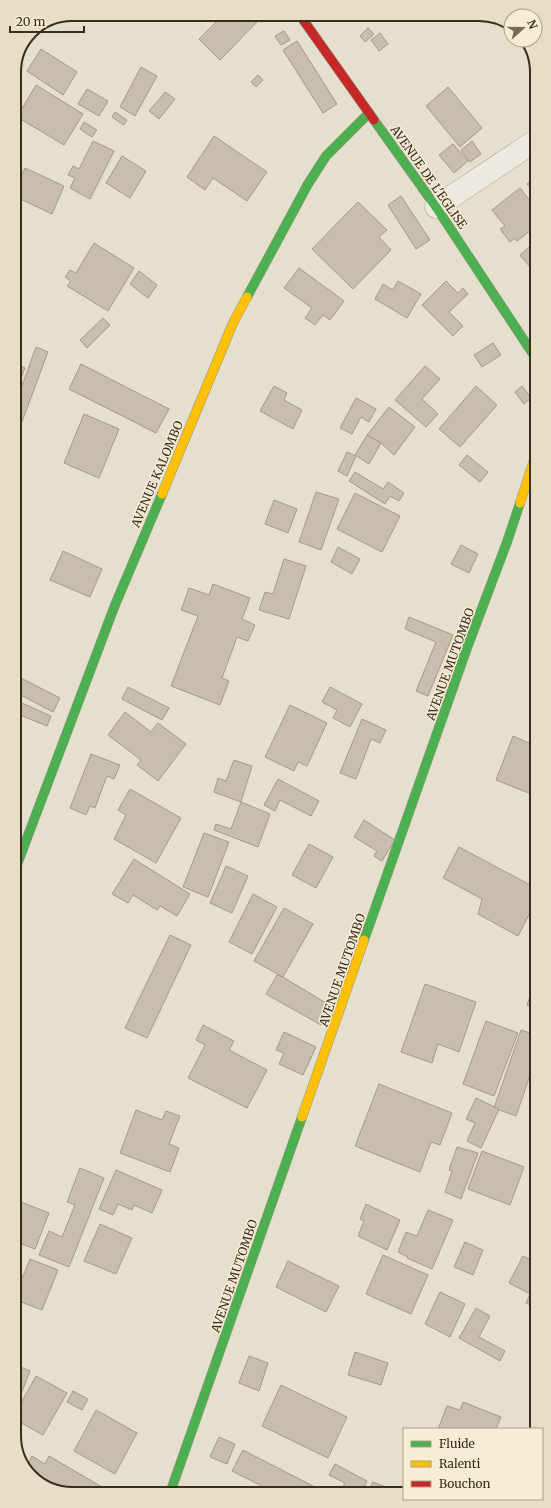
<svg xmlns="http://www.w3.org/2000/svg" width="551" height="1508" font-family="Merriweather,serif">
	<rect width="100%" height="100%" fill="#e5dfce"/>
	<g fill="#c9bdaf" stroke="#a59a8d">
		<path d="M224 14H249L257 22 220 60 199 39Z"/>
		<path d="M348 14H357L352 18Z"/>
		<path d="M368 28 374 34 365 42 360 36Z"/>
		<path d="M284 31 290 40 281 45 275 36Z"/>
		<path d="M380 33 388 44 379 51 371 40Z"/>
		<path d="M297 41 337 104 323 113 283 50Z"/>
		<path d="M41 49 77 72 63 95 27 71Z"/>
		<path d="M532 52 535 57V60L530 54Z"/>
		<path d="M141 67 157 76 135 116 120 107Z"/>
		<path d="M258 75 263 80 256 87 251 82Z"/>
		<path d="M36 85 83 114 64 145 17 117Z"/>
		<path d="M448 87 482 128 460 147 426 106Z"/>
		<path d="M87 89 108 101 99 116 78 104Z"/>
		<path d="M165 92 175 99 159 119 149 111Z"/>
		<path d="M115 112 127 120 124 125 112 117Z"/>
		<path d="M84 122 97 130 92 137 80 129Z"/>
		<path d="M214 136 267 172 247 201 213 178 205 190 187 177Z"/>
		<path d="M93 141 114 151 90 199 70 188 75 178 68 175 73 166 79 169Z"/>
		<path d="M472 141 481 154 470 162 461 150Z"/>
		<path d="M453 144 468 161 454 173 439 155Z"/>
		<path d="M122 156 146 171 130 198 106 183Z"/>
		<path d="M25 168 64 186 52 214 14 196V190Z"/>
		<path d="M535 177V194L527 184Z"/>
		<path d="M520 188 535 207V227L517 241 515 238 510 242 500 229 505 226 492 210Z"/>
		<path d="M401 196 430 240 416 249 388 205Z"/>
		<path d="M358 202 387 230 379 237 391 250 353 289 312 249Z"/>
		<path d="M535 242V273L520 255Z"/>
		<path d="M94 243 134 268 108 311 67 286 71 281 65 277 70 270 76 273Z"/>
		<path d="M299 268 344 301 330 320 323 315 315 325 305 318 312 308 284 288Z"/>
		<path d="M139 271 157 285 148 298 130 284Z"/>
		<path d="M398 281 421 294 407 318 375 299 383 284 393 290Z"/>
		<path d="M446 281 458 293 463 288 468 294 449 312 463 326 453 336 422 305Z"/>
		<path d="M103 318 110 325 87 348 80 340Z"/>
		<path d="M493 343 501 355 482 367 474 355Z"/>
		<path d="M36 347 48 352 20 427 15 425V405Z"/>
		<path d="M15 364 25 368 18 386 15 385Z"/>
		<path d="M81 364 169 409 156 433 69 389Z"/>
		<path d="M425 366 440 379 422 399 438 414 426 427 395 400Z"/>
		<path d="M274 386 287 393 284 400 302 410 293 429 260 411Z"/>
		<path d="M476 386 497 405 460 447 439 429Z"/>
		<path d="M522 386 531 398 524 404 515 392Z"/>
		<path d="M356 398 376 409 369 422 361 417 352 434 340 428Z"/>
		<path d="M389 407 415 427 394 455 381 443 367 435Z"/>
		<path d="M84 414 119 429 99 478 64 463Z"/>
		<path d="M367 435 381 443 369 464 355 455Z"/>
		<path d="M347 452 356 456 347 476 338 471Z"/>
		<path d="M467 455 488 472 480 482 459 465Z"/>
		<path d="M355 472 383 489 388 482 404 493 399 501 390 496 385 504 349 481Z"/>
		<path d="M316 492 339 499 321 550 299 542Z"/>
		<path d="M355 493 400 516 382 552 337 529Z"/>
		<path d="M274 500 297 509 288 533 265 524Z"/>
		<path d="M461 545 478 554 469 573 451 564Z"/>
		<path d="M338 547 360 559 352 574 331 562Z"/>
		<path d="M63 551 102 569 90 597 50 580Z"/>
		<path d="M284 559 306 566 289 619 259 610 265 592 273 594Z"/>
		<path d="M213 584 250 598 242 619 255 625 248 641 237 637 222 678 229 681 220 705 171 686 198 616 181 610 189 588 209 595Z"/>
		<path d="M409 617 453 635 428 696 416 691 436 642 405 629Z"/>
		<path d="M15 675 60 698 53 712 15 692Z"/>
		<path d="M128 687 169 708 162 720 122 699Z"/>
		<path d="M330 687 362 704 350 727 333 718 337 710 322 702Z"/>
		<path d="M15 700 51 716 47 726 15 713Z"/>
		<path d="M290 705 327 723 307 766 298 762 294 771 265 757Z"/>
		<path d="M125 712 151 732 158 723 186 744 158 781 137 765 141 760 108 735Z"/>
		<path d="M362 719 386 730 380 743 371 739 356 779 340 773Z"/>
		<path d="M513 736 536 746V796L496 780Z"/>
		<path d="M91 754 120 765 114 779 107 776 95 808 90 806 86 815 70 808Z"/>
		<path d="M234 760 252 766 241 802 214 792 218 778 226 781Z"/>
		<path d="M278 779 319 801 311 816 280 800 275 811 264 805Z"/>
		<path d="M130 789 181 818 156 863 114 839 126 815 118 810Z"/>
		<path d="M241 802 270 814 258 847 214 830 216 824 231 829Z"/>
		<path d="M364 820 395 840 382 861 374 856 377 851 354 837Z"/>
		<path d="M204 833 229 842 208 897 183 887Z"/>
		<path d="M309 844 333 857 316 888 292 875Z"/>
		<path d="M459 847 536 888V901L518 936 478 914 482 899 443 878Z"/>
		<path d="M134 859 190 894 177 916 160 906 157 910 133 895 128 903 112 894Z"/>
		<path d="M226 866 248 876 232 913 210 903Z"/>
		<path d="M253 894 277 907 252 954 229 942Z"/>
		<path d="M284 908 313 924 283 977 254 961Z"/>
		<path d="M170 935 191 945 147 1038 125 1028Z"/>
		<path d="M277 975 283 977 331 1006 321 1025 266 994Z"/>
		<path d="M536 978V1009L527 1005Z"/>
		<path d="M425 984 476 1002 459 1052 438 1044 432 1063 401 1052Z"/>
		<path d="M486 1021 518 1033 494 1096 463 1084Z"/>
		<path d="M203 1025 234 1041 229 1050 267 1070 247 1108 188 1078 205 1045 196 1040Z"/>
		<path d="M521 1030 536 1035V1058L516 1116 494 1108Z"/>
		<path d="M284 1032 316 1047 303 1075 279 1064 284 1053 276 1050Z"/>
		<path d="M379 1084 452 1113 440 1145 431 1142 420 1172 355 1146Z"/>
		<path d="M476 1098 499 1109 481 1148 467 1141 475 1123 466 1119Z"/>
		<path d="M136 1110 162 1120 166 1111 180 1116 169 1144 179 1148 170 1172 120 1153Z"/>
		<path d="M457 1147 478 1153 461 1199 445 1192 452 1171 449 1170Z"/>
		<path d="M482 1151 524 1167 510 1205 468 1189Z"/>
		<path d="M80 1168 104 1178 69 1267 39 1255 49 1231 62 1237 75 1205 67 1202Z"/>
		<path d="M116 1170 162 1190 152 1213 134 1205 132 1210 118 1204 113 1215 99 1209Z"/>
		<path d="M16 1200 49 1213 35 1249 16 1242Z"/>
		<path d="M366 1204 400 1220 387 1250 358 1236 364 1221 360 1219Z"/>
		<path d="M428 1210 453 1220 432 1269 407 1258 408 1257 398 1252 406 1232 417 1236Z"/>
		<path d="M100 1224 132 1238 116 1274 84 1261Z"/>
		<path d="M465 1242 483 1250 473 1275 454 1267Z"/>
		<path d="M383 1255 428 1275 411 1314 366 1294Z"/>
		<path d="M523 1256 537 1263V1308L526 1303 530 1294 509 1283Z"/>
		<path d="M30 1259 58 1270 42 1310 16 1300V1293Z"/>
		<path d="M288 1261 339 1286 326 1312 276 1287Z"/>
		<path d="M440 1292 465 1304 450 1337 425 1324Z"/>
		<path d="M476 1308 490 1316 479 1337 505 1351 500 1361 459 1338Z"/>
		<path d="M355 1352 388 1363 381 1385 348 1375Z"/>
		<path d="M249 1356 268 1363 259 1391 239 1383Z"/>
		<path d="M16 1365 30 1371 21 1394 16 1392Z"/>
		<path d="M36 1376 67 1393 43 1435 16 1420V1412Z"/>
		<path d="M281 1385 347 1417 328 1458 262 1426Z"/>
		<path d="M73 1391 88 1399 82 1410 67 1402Z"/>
		<path d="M463 1402 501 1417 496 1429H438L447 1406 460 1410Z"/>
		<path d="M96 1410 137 1433 115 1474 74 1451Z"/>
		<path d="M219 1437 235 1444 227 1464 210 1457Z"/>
		<path d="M243 1450 313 1486 309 1493H276L232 1471Z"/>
		<path d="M32 1456 45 1464 49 1456 114 1494H68L34 1480 26 1467Z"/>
		<path d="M335 1464 367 1481 361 1493H340L345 1483 329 1475Z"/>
		<path d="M373 1482 398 1492 368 1493Z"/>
	</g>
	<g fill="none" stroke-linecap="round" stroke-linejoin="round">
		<g stroke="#aaa497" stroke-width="23">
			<path id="street" d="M436 207 535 141"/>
		</g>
		<g stroke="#9a9386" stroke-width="10">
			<g id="fast">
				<path d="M374 120 436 207 535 357"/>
				<path d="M247 297 308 184 326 156 369 113"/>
				<path d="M15 870 115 605 162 494"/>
				<path d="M364 940 467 648 507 542 520 503"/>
				<path d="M170 1493 302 1117"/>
			</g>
		</g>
		<g stroke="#9a9386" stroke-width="10">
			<g id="slow">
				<path d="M162 494 233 323 247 297"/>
				<path d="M520 503 536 454"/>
				<path d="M302 1117 364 940"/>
			</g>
		</g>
		<g stroke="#9a9386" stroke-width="10">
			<path id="jam" d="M299 14 374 120"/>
		</g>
		<use href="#street" stroke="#ede9e0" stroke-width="22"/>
		<use href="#fast" stroke="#4caf50" stroke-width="9"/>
		<use href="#slow" stroke="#ffc107" stroke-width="9"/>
		<use href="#jam" stroke="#c62828" stroke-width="9"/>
	</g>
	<g text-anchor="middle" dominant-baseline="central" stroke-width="3" stroke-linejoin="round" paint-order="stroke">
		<g font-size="12" fill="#3a2c1e" stroke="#f6edd4">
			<text transform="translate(429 177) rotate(55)">AVENUE DE L'EGLISE</text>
			<text transform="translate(157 474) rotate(-67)">AVENUE KALOMBO</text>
			<text transform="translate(450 664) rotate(-70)">AVENUE MUTOMBO</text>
			<text transform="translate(342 970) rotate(-71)">AVENUE MUTOMBO</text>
			<text transform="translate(234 1276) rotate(-71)">AVENUE MUTOMBO</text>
		</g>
	</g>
	<path d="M0 0H551V1508H0ZM72 21H479A51 51 0 0 1 530 72V1436A51 51 0 0 1 479 1487H72A51 51 0 0 1 21 1436V72A51 51 0 0 1 72 21Z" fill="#e7dec5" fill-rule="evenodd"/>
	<path fill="none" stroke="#3a2c1e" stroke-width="2" d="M72 21H479A51 51 0 0 1 530 72V1436A51 51 0 0 1 479 1487H72A51 51 0 0 1 21 1436V72A51 51 0 0 1 72 21Z"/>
	<rect x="403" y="1428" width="140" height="72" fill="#f6edd4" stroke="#aba08b"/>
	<rect x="411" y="1441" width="20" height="6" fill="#4caf50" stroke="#aba08b"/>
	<text x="439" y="1448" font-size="12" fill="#3a2c1e">Fluide</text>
	<rect x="411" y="1461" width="20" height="6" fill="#ffc107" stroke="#aba08b"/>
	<text x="439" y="1468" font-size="12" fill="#3a2c1e">Ralenti</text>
	<rect x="411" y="1481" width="20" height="6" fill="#c62828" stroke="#aba08b"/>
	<text x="439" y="1488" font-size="12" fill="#3a2c1e">Bouchon</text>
	<g transform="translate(523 28) rotate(69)"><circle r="19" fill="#f6edd4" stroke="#aba08b"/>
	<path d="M0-3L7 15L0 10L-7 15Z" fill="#766b5c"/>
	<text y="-6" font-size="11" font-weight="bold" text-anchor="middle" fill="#3a2c1e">N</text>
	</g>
	<path d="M10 26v6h74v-6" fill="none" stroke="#3a2c1e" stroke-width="2"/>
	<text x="16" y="26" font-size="12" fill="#3a2c1e" stroke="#f6edd4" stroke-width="3" paint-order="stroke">20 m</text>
</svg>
